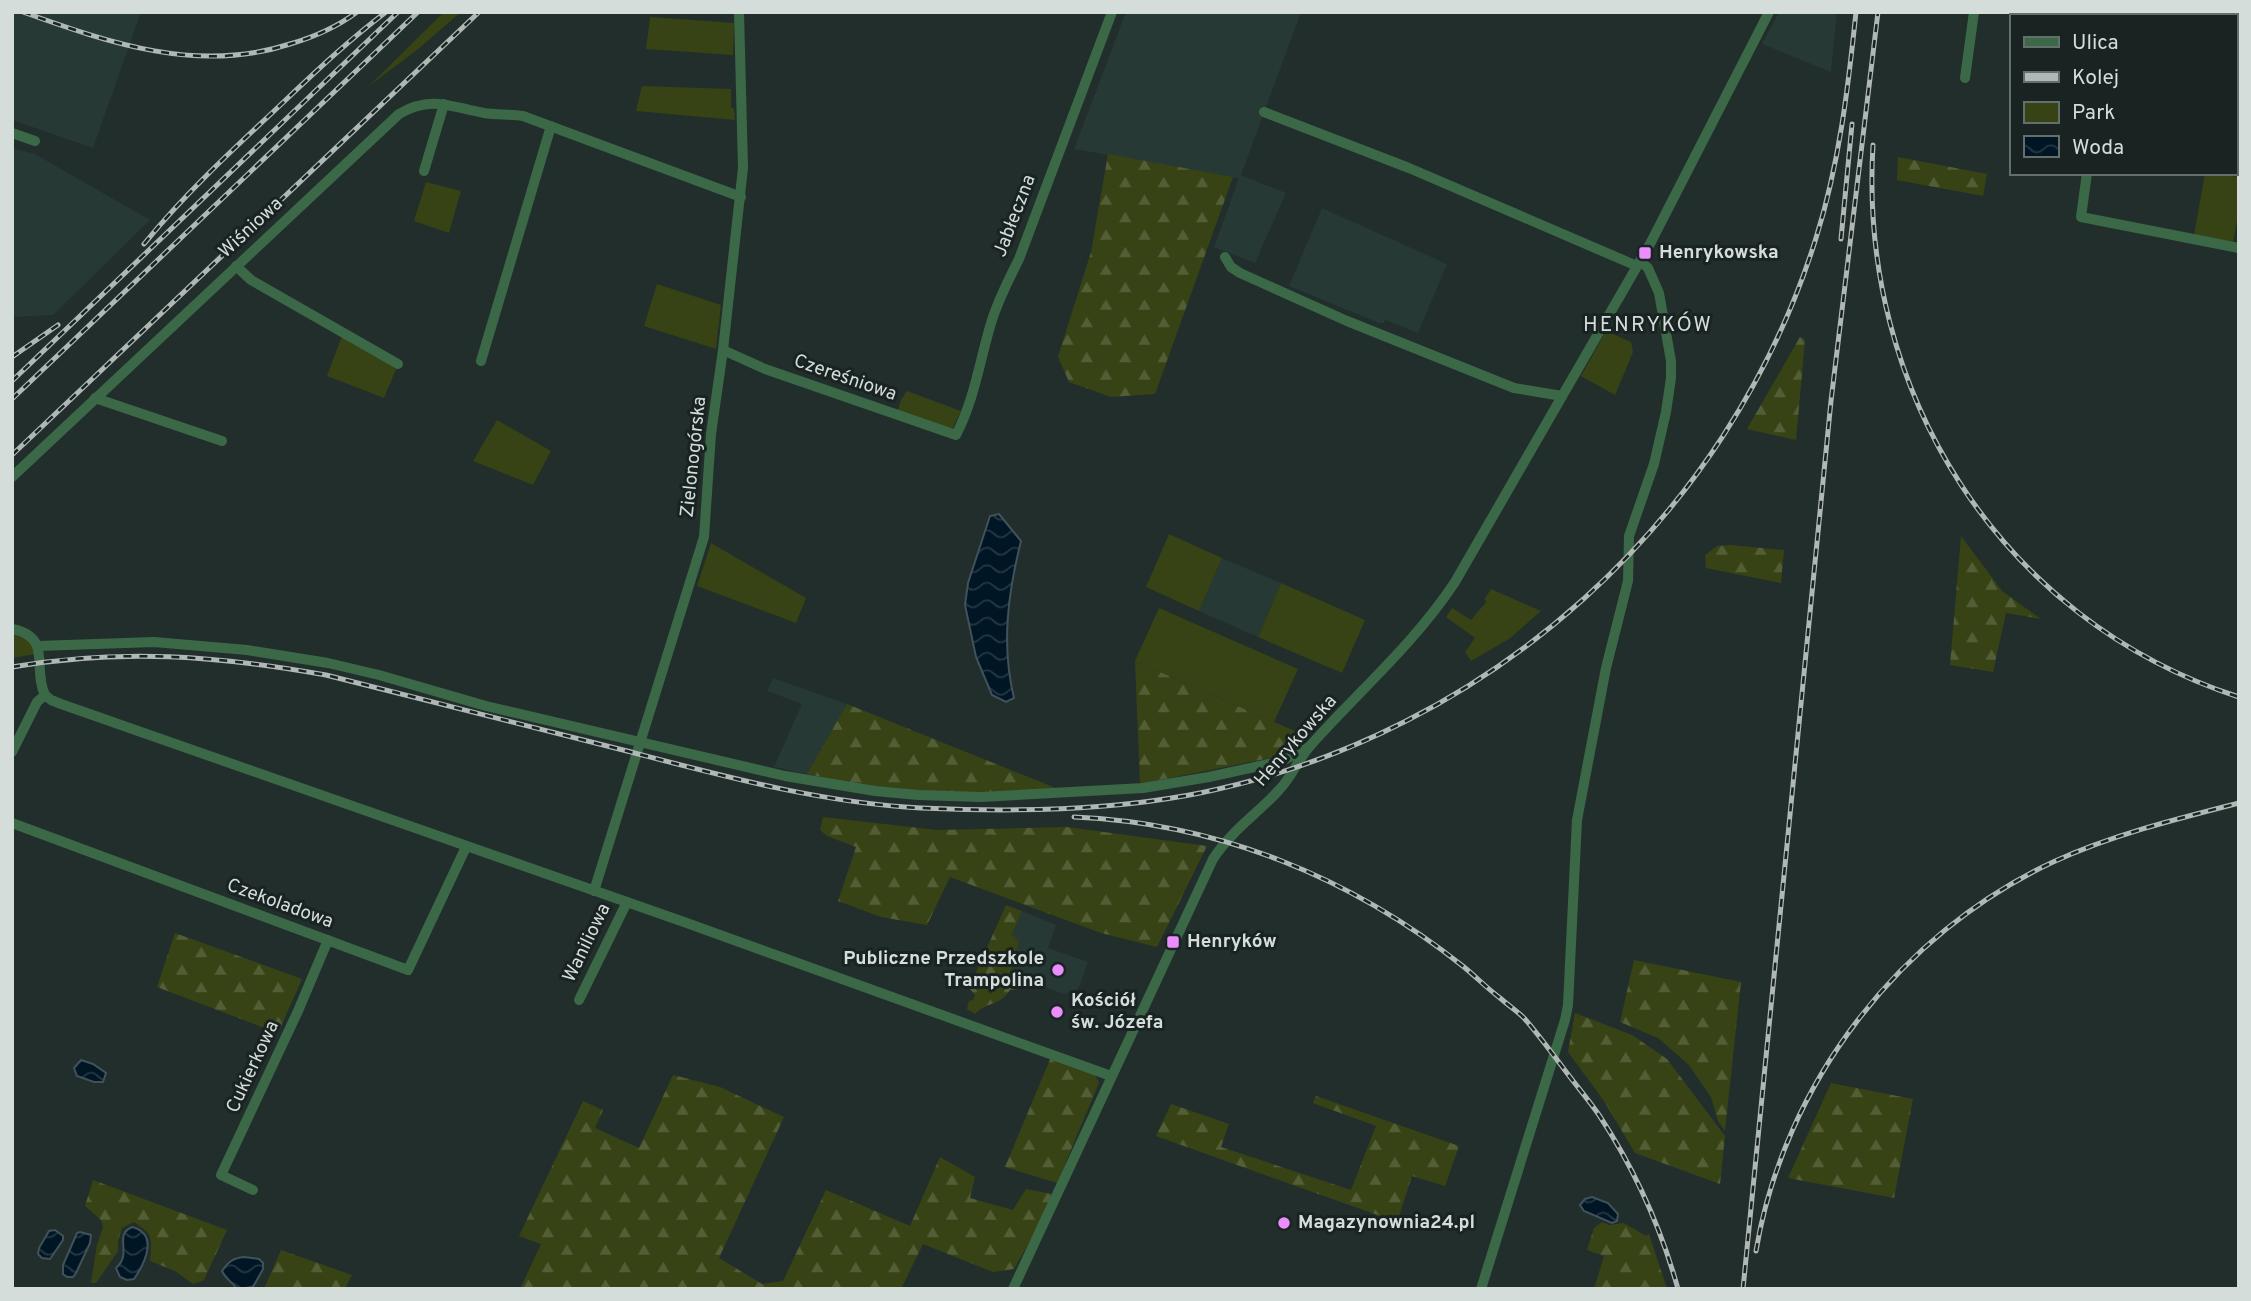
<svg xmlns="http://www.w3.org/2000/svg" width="2251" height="1301" font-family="Overpass,sans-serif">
	<defs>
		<pattern id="forest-firs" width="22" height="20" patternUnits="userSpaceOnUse" patternTransform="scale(1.75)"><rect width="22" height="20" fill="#374314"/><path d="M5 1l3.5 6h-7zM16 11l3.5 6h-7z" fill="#535e36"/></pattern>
		<pattern id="water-waves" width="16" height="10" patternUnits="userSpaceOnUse" patternTransform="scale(1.75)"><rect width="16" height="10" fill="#001624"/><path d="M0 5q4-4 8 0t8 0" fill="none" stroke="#243743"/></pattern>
	</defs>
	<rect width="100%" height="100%" fill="#222e2b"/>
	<g fill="#263935">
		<path d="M12 12H141L93 148 12 120Z"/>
		<path d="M1126 12H1301L1241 175 1286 193 1255 263 1214 247 1239 178 1074 149Z"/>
		<path d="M1779 12H1837L1831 72 1762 44Z"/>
		<path d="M12 148 35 154 150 220 53 315 12 317Z"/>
		<path d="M1322 208 1447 264 1418 333 1385 320 1384 323H1379L1289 286Z"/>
		<path d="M1222 558 1281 583 1258 637 1199 611Z"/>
		<path d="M773 678 847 704 807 774 774 767 802 704 767 691Z"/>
		<path d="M1022 911 1056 925 1048 948 1088 962 1079 987 1076 990 1064 994 1023 980 1011 973 1019 941 1012 934Z"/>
	</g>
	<g fill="#374314">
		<path d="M444 12H461L417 50 369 86Z"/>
		<path d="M650 17 734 23 733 55 646 49Z"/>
		<path d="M642 86 731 89V107L734 109 735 120 636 111Z"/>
		<path d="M2205 173 2239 177V210L2233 242 2194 235Z"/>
		<path d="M426 182 461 191 449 233 414 221Z"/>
		<path d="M657 284 721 305 716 349 644 326Z"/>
		<path d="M1606 331 1631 342 1633 352 1615 395 1581 376Z"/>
		<path d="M342 336 397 367 384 398 327 376Z"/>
		<path d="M907 391 961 411 952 429 898 410 901 400Z"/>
		<path d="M497 420 551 451 533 485 473 461Z"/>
		<path d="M1169 534 1222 558 1199 611 1146 587Z"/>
		<path d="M711 543 806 598 796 623 697 586Z"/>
		<path d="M1281 583 1365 620 1342 673 1258 637Z"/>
		<path d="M1491 589 1541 611 1509 639 1471 661 1465 652 1475 638 1446 617 1452 608 1471 620 1487 601 1484 600Z"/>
		<path d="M1159 608 1298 669 1274 722 1135 661Z"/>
		<path d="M12 633 30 642 36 654 12 658Z"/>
	</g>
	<g fill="url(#forest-firs)">
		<path d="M1108 154 1233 177 1155 394 1111 397 1069 382 1058 357 1091 252Z"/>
		<path d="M1898 157 1987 174 1983 196 1897 180Z"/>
		<path d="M1800 337 1805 340 1796 440 1747 429Z"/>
		<path d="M1961 536 2002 591 2041 619 2006 613 1993 672 1950 665Z"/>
		<path d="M1730 545 1784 550 1781 583 1706 568 1705 555 1717 546Z"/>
		<path d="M1135 661 1297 732 1302 722 1316 728 1300 745 1275 757 1140 784Z"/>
		<path d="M847 704 1058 789 936 794 884 789 807 774Z"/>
		<path d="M823 817 937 830 1067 827 1207 846 1157 947 1101 933 950 877 927 925 881 917 838 901 856 847 827 836 820 830Z"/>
		<path d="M1006 905 1022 911 1012 934 1019 941 1011 972 1023 980 1019 989 1010 990C1000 1006 986 1002 975 1014L967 1009 969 1001 973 1000 975 995 969 988Z"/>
		<path d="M175 933 302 979 278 1033 157 987Z"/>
		<path d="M1634 960 1741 982 1725 1131 1718 1121 1711 1097 1689 1065 1658 1038 1620 1022Z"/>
		<path d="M1575 1013 1632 1035 1667 1059 1725 1136 1720 1184 1635 1153 1604 1101 1568 1052Z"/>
		<path d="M1051 1057 1095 1074 1099 1083 1057 1183 1005 1167Z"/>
		<path d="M673 1075 720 1087 784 1117 719 1258 762 1284 783 1281 826 1190 910 1226 940 1157 975 1177 970 1198 1013 1210 1026 1189 1052 1194 1038 1227 1014 1269 993 1272 923 1244 901 1289H520L541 1244 519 1236 583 1101 603 1110 595 1128 639 1148Z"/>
		<path d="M1831 1083 1913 1099 1894 1198 1788 1178Z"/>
		<path d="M1316 1096 1459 1146 1445 1186 1412 1176 1397 1222 1156 1136 1171 1104 1229 1124 1221 1147 1351 1190 1376 1126 1313 1103Z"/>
		<path d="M93 1180 227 1230 204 1280 193 1284 175 1271 150 1261C152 1238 154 1235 134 1222L122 1228 118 1241V1251L96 1283H91L97 1245 103 1227 101 1220 85 1206Z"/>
		<path d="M1602 1222 1609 1225 1624 1223 1646 1236 1649 1234 1667 1289H1594L1604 1256 1587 1250 1594 1228Z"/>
		<path d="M281 1250 352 1275 345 1289H264Z"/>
	</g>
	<g fill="url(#water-waves)" stroke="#40525b" stroke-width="2">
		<path d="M999 514 1021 541C1008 593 1001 645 1014 698L1006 702 992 695 976 657 965 605 968 583 990 516Z"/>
		<path d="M81 1060 93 1064 106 1073 103 1082H94L77 1076 74 1068Z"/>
		<path d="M1592 1197 1608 1203 1618 1214 1617 1221 1612 1223 1584 1211 1580 1205 1585 1199Z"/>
		<path d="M132 1227C159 1234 145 1263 134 1279L127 1280 120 1277 116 1268C133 1254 113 1235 132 1227Z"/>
		<path d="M55 1230 63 1236V1240L50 1259 42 1258 38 1254 39 1248 49 1231Z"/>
		<path d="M80 1232 91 1235 90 1243 76 1273 73 1277H67L63 1274V1265L77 1233Z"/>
		<path d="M244 1257 259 1259 263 1263V1269L253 1287 237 1289C232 1282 225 1278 222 1271 228 1262 233 1258 244 1257Z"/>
	</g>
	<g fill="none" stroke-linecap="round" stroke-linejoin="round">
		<g stroke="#3b6947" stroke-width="10">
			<path d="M2107 16 2108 12"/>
			<path d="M1965 78 1974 12"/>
			<path d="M1264 112 1409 168 1637 266"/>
			<path d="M12 133 35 141"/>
			<path d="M424 171 444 104"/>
			<path d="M2087 173 2081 217 2239 248"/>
			<path d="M1225 257 1231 267 1240 273 1347 321 1514 388 1562 396"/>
			<path d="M236 266 251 280 398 364"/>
			<path d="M723 350 765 369 956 435C975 399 980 358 992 320 999 298 1009 279 1019 259L1112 12"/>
			<path d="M481 361 551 126"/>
			<path d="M95 398 222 441"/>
			<path d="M12 477 399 114C431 95 451 107 484 113 497 115 510 114 523 116L741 197"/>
			<path d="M12 629C53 637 32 668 45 695"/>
			<path d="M38 646 154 642 247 650 328 663 379 675 486 706 785 776 875 791 918 795 981 797 1143 788 1209 777 1282 761 1307 748"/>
			<path d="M45 695 51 700 61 704 684 922 1111 1076"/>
			<path d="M12 752 37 702 45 695"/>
			<path d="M12 823 408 970 466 847"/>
			<path d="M594 891 704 537 711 434 723 350 743 168 739 12"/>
			<path d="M579 1000 627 902"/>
			<path d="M253 1190 221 1175 298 1011 328 940"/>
			<path d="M1013 1289 1213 859C1231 831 1257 814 1279 790 1292 777 1298 759 1310 746 1359 691 1414 644 1455 582L1651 242 1769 12"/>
			<path d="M1481 1289 1565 1020 1568 1005 1577 820 1606 668 1628 581 1629 536 1654 464 1666 412 1671 378V361L1659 293 1648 268 1640 261"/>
		</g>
		<g stroke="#afb8b5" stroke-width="5">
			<g id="rail">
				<path d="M23 12C110 43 198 74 290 44 314 37 337 27 357 12"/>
				<path d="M1873 145C1858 391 2000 620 2239 697"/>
				<path d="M1841 239 1852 124"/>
				<path d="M144 244C183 196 228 154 273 112 309 78 345 43 386 12"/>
				<path d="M12 357 58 325"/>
				<path d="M12 381 398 12"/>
				<path d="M12 399 418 12"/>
				<path d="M12 455 479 12"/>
				<path d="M12 667C121 648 219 656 326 675 427 700 527 726 627 751 723 776 821 803 921 808 1014 812 1109 811 1200 793 1488 735 1729 519 1816 238 1839 165 1848 89 1856 12"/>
				<path d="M1074 817C1218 823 1351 877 1464 967 1476 977 1487 988 1500 998 1508 1005 1517 1011 1524 1018 1538 1034 1551 1052 1564 1069 1575 1084 1588 1099 1599 1115 1634 1168 1661 1228 1678 1289"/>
				<path d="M1756 1251C1784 1084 1899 934 2053 862 2112 835 2176 819 2239 803"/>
				<path d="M1743 1289 1831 401 1878 12"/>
			</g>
		</g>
		<use href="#rail" stroke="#192422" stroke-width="2.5" stroke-dasharray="8" stroke-linecap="butt"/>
	</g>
	<g fill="#eb8dfc" stroke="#192422" stroke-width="2.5">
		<rect x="1638" y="246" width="14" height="14" rx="3.5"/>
		<rect x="1166" y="935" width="14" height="14" rx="3.5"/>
		<circle cx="1058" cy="970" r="7"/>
		<circle cx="1057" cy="1012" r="7"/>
		<circle cx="1284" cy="1223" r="7"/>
	</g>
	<g text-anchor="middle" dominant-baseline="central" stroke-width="6" stroke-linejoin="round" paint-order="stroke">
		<g font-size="19" fill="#d5dddb" stroke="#192422">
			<text transform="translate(1015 216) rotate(-69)">Jabłeczna</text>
			<text transform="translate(251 228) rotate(-43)">Wiśniowa</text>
			<text transform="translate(845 378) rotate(19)">Czereśniowa</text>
			<text transform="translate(694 457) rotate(-84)">Zielonogórska</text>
			<text transform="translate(1296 741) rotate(-49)">Henrykowska</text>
			<text transform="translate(280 904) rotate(20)">Czekoladowa</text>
			<text transform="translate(587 943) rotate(-64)">Waniliowa</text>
			<text transform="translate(253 1067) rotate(-65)">Cukierkowa</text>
		</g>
		<g font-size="19" font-weight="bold" fill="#d5dddb" stroke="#192422" text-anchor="start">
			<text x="1659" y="253">Henrykowska</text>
			<text x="1187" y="942">Henryków</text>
			<text x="1044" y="959" text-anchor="end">Publiczne Przedszkole<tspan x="1044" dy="22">Trampolina</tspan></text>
			<text x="1071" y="1001">Kościół<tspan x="1071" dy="22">św. Józefa</tspan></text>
			<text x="1298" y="1223">Magazynownia24.pl</text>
		</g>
		<g font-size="21" letter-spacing="2" fill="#d5dddb" stroke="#192422">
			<text x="1648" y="325">HENRYKÓW</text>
		</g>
	</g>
	<rect width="2251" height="1301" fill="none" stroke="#d5dddb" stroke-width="28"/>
	<rect x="2010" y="14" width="228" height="161" fill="#192422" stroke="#646e6c" stroke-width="2"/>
	<rect x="2024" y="37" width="35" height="10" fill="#3b6947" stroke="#646e6c" stroke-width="2"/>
	<text x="2072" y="49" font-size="21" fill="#d5dddb">Ulica</text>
	<rect x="2024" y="72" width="35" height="10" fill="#afb8b5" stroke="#646e6c" stroke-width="2"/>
	<text x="2072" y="84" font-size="21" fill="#d5dddb">Kolej</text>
	<rect x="2024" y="102" width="35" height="21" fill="#374314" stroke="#646e6c" stroke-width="2"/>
	<text x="2072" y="119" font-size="21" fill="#d5dddb">Park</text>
	<rect x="2024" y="136" width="35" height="21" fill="url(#water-waves)" stroke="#646e6c" stroke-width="2"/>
	<text x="2072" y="154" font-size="21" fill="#d5dddb">Woda</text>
</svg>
